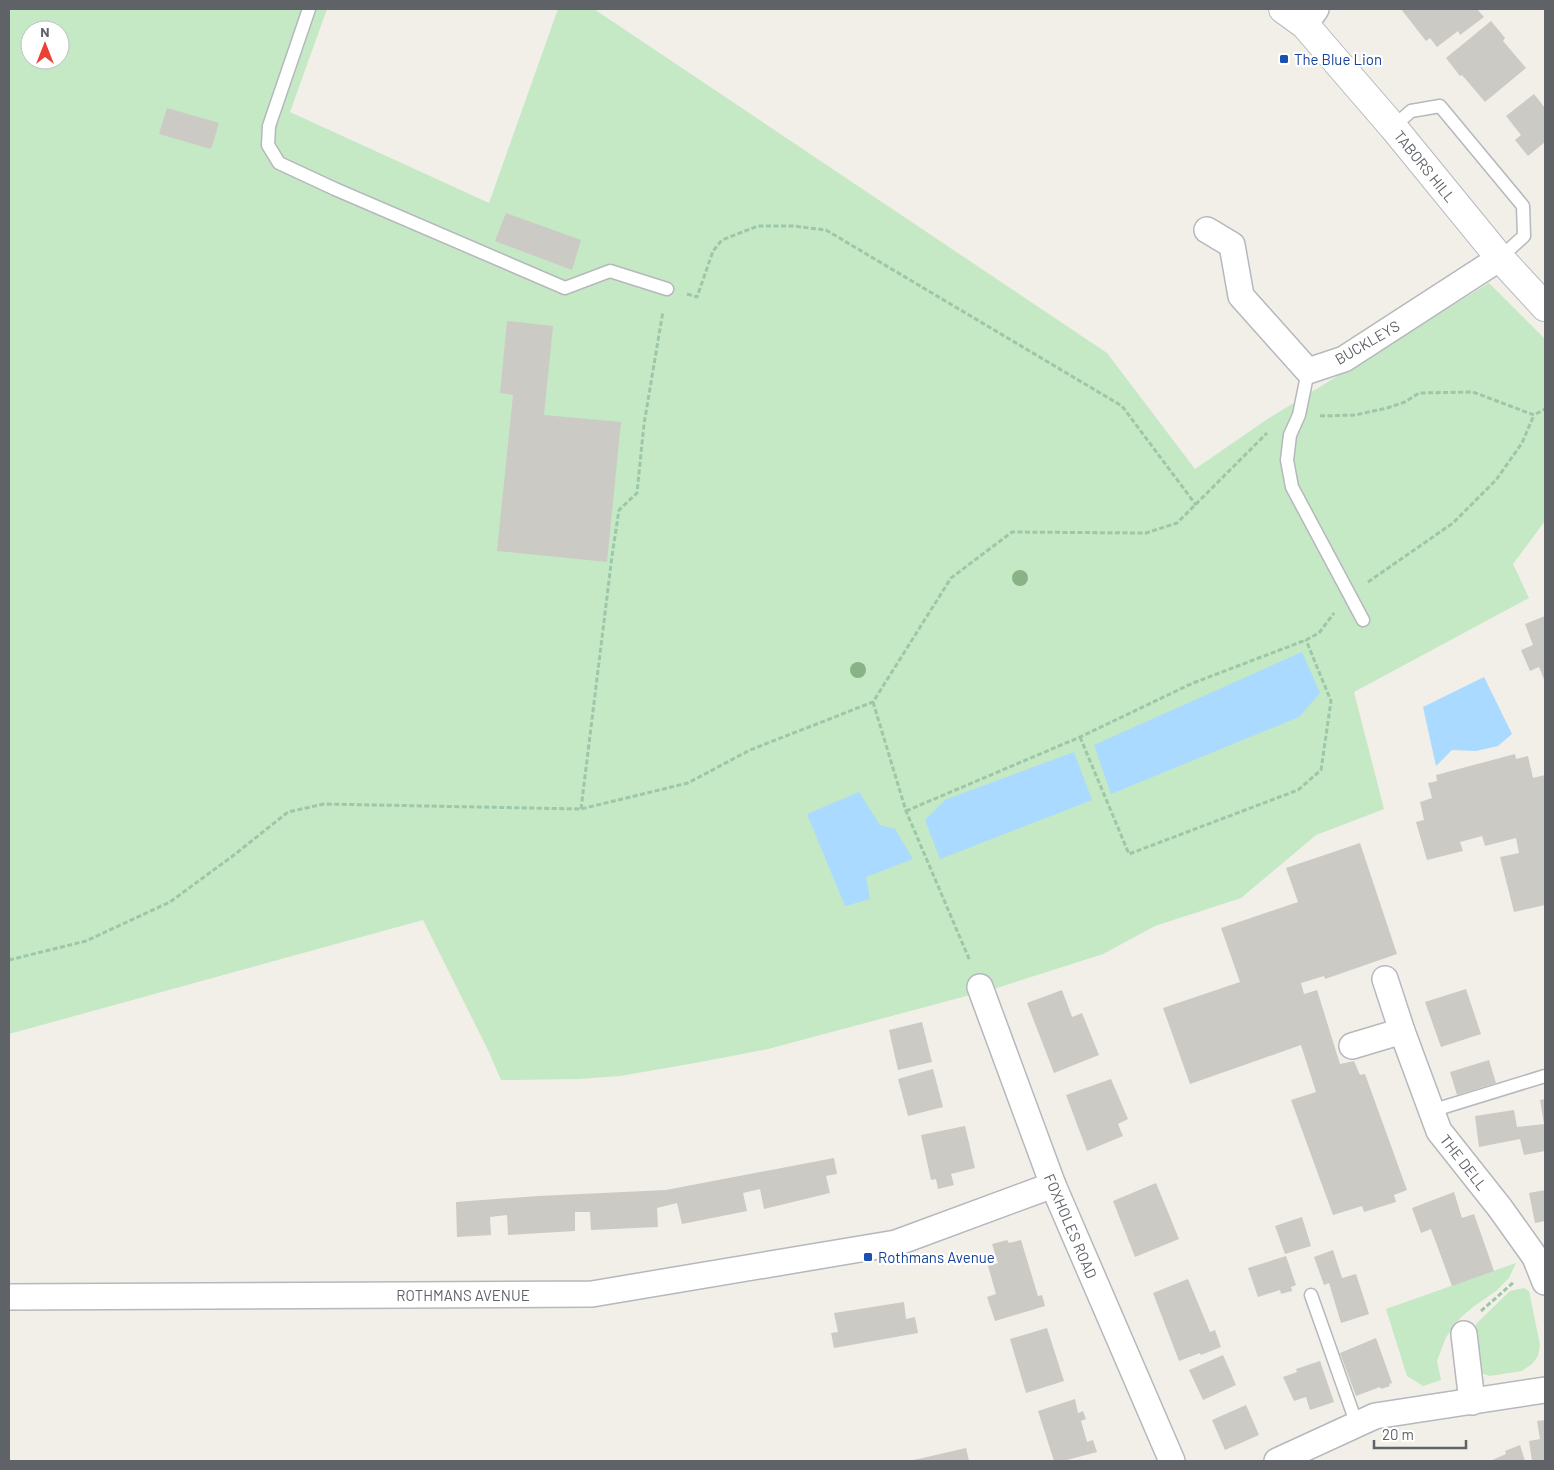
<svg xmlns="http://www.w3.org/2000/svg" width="1554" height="1470" font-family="Barlow,sans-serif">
	<rect width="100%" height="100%" fill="#f1efe8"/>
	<g fill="#c5e8c5" fill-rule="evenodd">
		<path d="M9 9H327L290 112 489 203 558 9H594L1107 353 1195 469 1269 418 1489 283 1545 339V521L1513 564 1529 598 1354 692 1384 809 1316 835 1241 898 1155 926 1103 954 1000 987 768 1049 695 1063 620 1076 579 1079 501 1080 488 1050 423 920 9 1034ZM30 30H60V60H30Z"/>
		<path d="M1516 1263 1509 1278 1496 1291 1473 1307 1461 1317 1446 1337 1437 1361 1441 1380 1423 1386 1407 1376 1386 1309Z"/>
		<path d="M1524 1288 1529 1291 1540 1345 1538 1356 1532 1364 1522 1371 1489 1376 1476 1371 1470 1339 1477 1323 1510 1291Z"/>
	</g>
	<g fill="#aadaff">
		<path d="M1302 652 1320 693 1299 717 1111 794 1094 745Z"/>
		<path d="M1484 677 1512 734 1498 746 1476 751 1452 750 1436 766 1423 707Z"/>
		<path d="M1074 752 1092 800 940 859 925 820 945 800Z"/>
		<path d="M859 792 880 825 895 829 913 859 866 877 870 899 845 906 807 814Z"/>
	</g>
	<g fill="#cccac5">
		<path d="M1401 9H1477L1484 17 1460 35 1458 31 1437 47 1430 38 1426 41Z"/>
		<path d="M1491 21 1505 38 1503 41 1526 68 1485 102 1462 75 1460 76 1446 58Z"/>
		<path d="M1534 94 1545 108V142L1528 156 1515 140 1521 135 1506 116Z"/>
		<path d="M167 108 219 123 211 149 159 134Z"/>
		<path d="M506 213 581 240 572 270 495 241Z"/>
		<path d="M507 321 553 326 544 415 621 422 607 562 497 551 513 395 500 393Z"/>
		<path d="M1545 616V682L1539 667 1530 671 1521 650 1533 645 1525 624Z"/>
		<path d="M1515 754 1516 759 1528 756 1533 778 1545 775V905L1514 912 1500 857 1519 853 1516 838 1485 846 1482 836 1460 842 1463 851 1427 860 1416 822 1424 820 1420 802 1432 798 1428 783 1437 781 1436 775Z"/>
		<path d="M1360 843 1397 954 1325 979 1324 976 1301 983 1304 994 1317 990 1340 1064 1354 1061 1360 1075 1365 1074 1407 1190 1394 1195 1396 1202 1364 1212 1362 1206 1333 1215 1291 1100 1316 1092 1301 1045 1190 1084 1163 1008 1240 982 1221 928 1298 902 1286 868Z"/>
		<path d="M1466 989 1481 1034 1441 1047 1425 1002Z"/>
		<path d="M1062 990 1072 1017 1082 1013 1099 1055 1054 1073 1027 1003Z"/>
		<path d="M922 1022 932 1062 898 1070 889 1030Z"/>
		<path d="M1489 1060 1496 1083 1457 1095 1450 1072Z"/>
		<path d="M933 1069 943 1107 908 1116 898 1079Z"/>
		<path d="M1111 1079 1128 1119 1118 1124 1123 1136 1087 1151 1066 1095Z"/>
		<path d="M1545 1099V1151L1524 1155 1520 1139 1479 1147 1475 1116 1514 1110 1517 1127 1544 1124 1540 1100Z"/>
		<path d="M965 1126 975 1168 951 1174 954 1185 938 1189 936 1179 931 1180 921 1135Z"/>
		<path d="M834 1158 837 1174 826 1176 830 1193 764 1209 760 1189 743 1193 747 1211 682 1224 677 1203 657 1208 658 1227 591 1230 590 1212H575V1231L508 1235 507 1215 490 1217 491 1235 457 1237 456 1202 538 1196 666 1190Z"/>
		<path d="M1156 1183 1179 1239 1135 1257 1113 1201Z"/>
		<path d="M1545 1190V1221L1535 1223 1529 1193Z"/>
		<path d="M1454 1192 1462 1218 1474 1214 1494 1271 1452 1286 1431 1229 1421 1233 1412 1208Z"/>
		<path d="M1302 1217 1311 1246 1285 1254 1275 1226Z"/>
		<path d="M1007 1240 1009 1243 1021 1240 1038 1296 1042 1295 1045 1306 995 1321 987 1297 996 1294 988 1266 998 1263 992 1244Z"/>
		<path d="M1333 1250 1342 1278 1356 1274 1369 1314 1341 1323 1329 1283 1324 1285 1314 1257Z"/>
		<path d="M1286 1256 1296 1285 1291 1287 1292 1291 1281 1294 1280 1290 1258 1297 1248 1268Z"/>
		<path d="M1188 1279 1210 1332 1215 1330 1221 1347 1201 1355 1200 1353 1179 1361 1153 1293Z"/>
		<path d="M904 1302 906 1319 915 1317 918 1333 834 1348 831 1333 838 1332 834 1313Z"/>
		<path d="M1047 1328 1064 1381 1026 1393 1010 1339Z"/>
		<path d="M1376 1338 1392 1383 1389 1384 1390 1386 1381 1389 1380 1387 1356 1396 1340 1353Z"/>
		<path d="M1223 1355 1236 1385 1203 1400 1189 1370Z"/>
		<path d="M1320 1361 1334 1402 1310 1410 1306 1397 1294 1401 1283 1377 1297 1372 1296 1369Z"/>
		<path d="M1075 1399 1078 1413 1083 1411 1086 1419 1081 1421 1087 1442 1093 1440 1097 1452 1063 1461H1054L1038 1411Z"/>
		<path d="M1246 1405 1259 1435 1225 1450 1212 1420Z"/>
		<path d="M1545 1420V1461H1532L1529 1441 1540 1439 1537 1421Z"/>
		<path d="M1520 1445 1525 1461H1490L1506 1454 1505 1451Z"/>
		<path d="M966 1448 969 1461H914V1460Z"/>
	</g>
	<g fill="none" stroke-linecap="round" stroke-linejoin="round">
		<g stroke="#b5b8bc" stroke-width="15">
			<g id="lane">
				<path d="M309 9 269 126 268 145 279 163 335 189 565 288 610 271 667 289"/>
				<path d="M1393 127 1411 111 1440 106 1523 206 1524 236 1500 258"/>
				<path d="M1308 371 1299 415 1290 435 1287 460 1292 487 1363 620"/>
				<path d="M1431 1111 1545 1076"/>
				<path d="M1311 1295 1357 1425"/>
			</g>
		</g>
		<g stroke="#b5b8bc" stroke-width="28">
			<g id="street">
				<path d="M1305 25 1316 9"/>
				<path d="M1207 230 1232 245 1241 296 1308 371 1344 359 1500 258"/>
				<path d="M1385 979 1402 1031 1439 1131 1500 1208 1535 1257 1545 1282"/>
				<path d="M980 987 1053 1185 1172 1461"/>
				<path d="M1352 1046 1402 1031"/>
				<path d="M9 1297 592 1294 896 1243 1053 1185"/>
				<path d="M1464 1334 1472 1402"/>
				<path d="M1277 1461 1375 1416 1545 1390"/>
			</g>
		</g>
		<g stroke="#b6babf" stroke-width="30">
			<path id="secondary" d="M1283 9 1305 25 1393 127 1500 258 1545 307"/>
		</g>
		<g stroke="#9cc7a9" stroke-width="3" stroke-dasharray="5 2.5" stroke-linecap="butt">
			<path d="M687 294 697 297 713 251 722 240 758 226H793L826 230 1122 406 1196 505"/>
			<path d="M1320 416 1355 415 1387 408 1405 402 1419 393 1473 392 1534 415 1545 409"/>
			<path d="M1368 582 1453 523 1496 480 1522 443 1534 415"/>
			<path d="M873 702 906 811 970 961"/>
			<path d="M1080 737 1129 854 1298 790 1321 770 1331 701 1306 640"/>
			<path d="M581 809 612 556 619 510 637 493 644 424 663 311"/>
			<path d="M906 811 1080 737 1193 683 1306 640 1319 633 1334 613"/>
			<path d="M9 960 86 941 170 902 234 855 288 812 324 804 581 809 688 783 750 750 873 702 951 578 1012 532 1146 533 1177 523 1267 433"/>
			<path d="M1481 1311 1514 1282"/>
		</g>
		<use href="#lane" stroke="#fff" stroke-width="12"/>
		<use href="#street" stroke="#fff" stroke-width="25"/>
		<use href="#secondary" stroke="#fff" stroke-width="28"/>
	</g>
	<g fill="#89b387">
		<circle cx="1020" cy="578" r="8"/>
		<circle cx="858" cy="670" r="8"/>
	</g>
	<g fill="#1a4fb4" stroke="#fff" stroke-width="2">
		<rect x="1279" y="54" width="10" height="10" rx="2.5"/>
		<rect x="863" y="1252" width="10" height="10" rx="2.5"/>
	</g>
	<g text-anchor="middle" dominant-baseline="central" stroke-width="4.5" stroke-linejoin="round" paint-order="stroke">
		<g font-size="15" fill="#164399" stroke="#fff" text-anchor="start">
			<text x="1294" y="59">The Blue Lion</text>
			<text x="878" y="1257">Rothmans Avenue</text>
		</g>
		<g font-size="15" fill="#5f6368" stroke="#fff">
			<text transform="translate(1425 166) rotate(51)">TABORS HILL</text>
			<text transform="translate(1367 342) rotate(-30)">BUCKLEYS</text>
			<text transform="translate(1464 1162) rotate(52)">THE DELL</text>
			<text transform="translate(1071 1226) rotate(67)">FOXHOLES ROAD</text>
			<text x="463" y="1295">ROTHMANS AVENUE</text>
		</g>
	</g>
	<rect width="1554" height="1470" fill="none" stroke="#5f6368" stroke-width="20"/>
	<g transform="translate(45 45)"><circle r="24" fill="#ffffff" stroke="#bfc1c3"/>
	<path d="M0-4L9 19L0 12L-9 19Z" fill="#ea4335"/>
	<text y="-8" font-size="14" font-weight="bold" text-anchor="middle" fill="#5f6368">N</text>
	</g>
	<path d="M1374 1440v8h92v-8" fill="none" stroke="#5f6368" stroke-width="2.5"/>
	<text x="1382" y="1440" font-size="15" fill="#5f6368" stroke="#ffffff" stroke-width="4" paint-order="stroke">20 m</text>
</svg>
